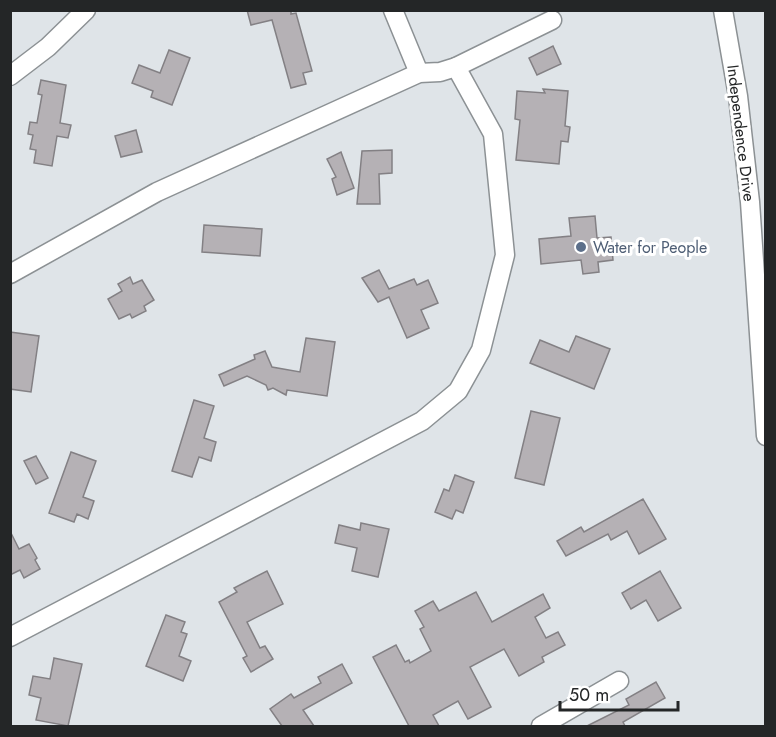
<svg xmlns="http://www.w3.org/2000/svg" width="776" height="737" font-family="Jost,sans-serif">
	<rect width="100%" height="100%" fill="#dfe4e8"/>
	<g fill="#b5b1b5" stroke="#838084" stroke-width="1.5">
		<path d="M247 10H291V14L296 13 312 71 303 73 306 84 291 88 272 20 251 25Z"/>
		<path d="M553 46 561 64 537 75 529 58Z"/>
		<path d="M169 50 190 58 172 105 151 97 153 91 132 83 139 65 160 73Z"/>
		<path d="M41 80 66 85 60 123 71 125 68 138 57 136 52 166 34 163 36 150 30 149 33 135 28 134 30 122 37 123 42 95 38 94Z"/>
		<path d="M543 89 568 91 565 126 570 127 568 142 561 141 559 164 516 160 520 120 515 119 517 91 545 93Z"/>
		<path d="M136 130 142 152 121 157 115 136Z"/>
		<path d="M392 150V173L379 174 380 204H357L362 151Z"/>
		<path d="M341 152 354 188 337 195 332 179 336 177 327 159Z"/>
		<path d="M595 216 597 238 611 237 613 260 598 262 599 272 583 274 581 260 541 264 539 239 571 236 569 218Z"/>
		<path d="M204 225 262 229 260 256 202 252Z"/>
		<path d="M379 270 389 289 414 279 417 285 428 280 438 303 421 310 429 328 407 338 389 297 378 302 362 278Z"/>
		<path d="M130 277 133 284 142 280 154 300 144 306 146 311 132 318 130 314 119 319 108 299 122 291 118 284Z"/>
		<path d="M10 332 39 336 31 392 10 389Z"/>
		<path d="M576 336 610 349 594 389 530 363 540 340 569 352Z"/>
		<path d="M306 338 335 342 327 396 287 390 286 395 273 388 268 390 266 385 247 376 224 386 219 375 255 359 254 355 265 351 272 367 300 372Z"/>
		<path d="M194 400 214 406 204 438 216 442 211 461 199 457 192 477 172 471Z"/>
		<path d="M531 411 560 418 544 485 515 478Z"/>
		<path d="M71 452 96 461 83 497 94 501 88 519 77 514 74 522 49 513Z"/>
		<path d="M36 456 48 478 36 484 24 461Z"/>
		<path d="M455 475 474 482 463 513 456 510 452 519 435 512 444 489 449 491Z"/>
		<path d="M643 499 666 539 639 554 627 531 611 540 608 534 566 556 557 541 581 527 584 532Z"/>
		<path d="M361 523 389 529 378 577 352 571 357 548 335 543 339 525 360 530Z"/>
		<path d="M10 531 19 549 29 544 37 558 35 560 40 569 24 578 20 570 10 575Z"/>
		<path d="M267 571 283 604 247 622 260 648 265 646 273 659 251 672 243 658 247 656 219 602 237 592 234 588Z"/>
		<path d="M660 571 681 608 658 621 646 600 631 609 622 593Z"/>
		<path d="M476 592 492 622 543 594 550 608 535 617 546 638 558 632 565 645 542 657 544 662 519 676 504 649 470 667 491 707 468 719 458 701 433 715 439 726H409L373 657 396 645 405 662 409 660 410 663 431 651 420 629 424 627 415 611 433 601 439 611Z"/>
		<path d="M166 615 185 622 181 632 187 634 179 656 191 661 183 681 146 666Z"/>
		<path d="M54 658 82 664 68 726 36 720 41 698 29 695 33 676 50 679Z"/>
		<path d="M342 664 352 683 303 710 314 726H282L270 709 291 694 294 698 321 683 318 677Z"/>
		<path d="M656 682 665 698 623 722 625 726H587L629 705 626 699Z"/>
	</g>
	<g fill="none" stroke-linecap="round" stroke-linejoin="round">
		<g stroke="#8c9194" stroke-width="21">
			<g id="minor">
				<path d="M393 10 419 73"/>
				<path d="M723 10 738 96 750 202 766 436"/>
				<path d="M456 67 552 20"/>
				<path d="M10 76 48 47 86 10"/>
				<path d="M10 274 157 192 419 73 440 72 456 67 493 134 505 255 481 350 458 391 422 421 10 637"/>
				<path d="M541 726 619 681"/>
			</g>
		</g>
		<use href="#minor" stroke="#fff" stroke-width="18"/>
	</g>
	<circle fill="#5c6f8a" stroke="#fff" stroke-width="2" cx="581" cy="247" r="6"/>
	<g text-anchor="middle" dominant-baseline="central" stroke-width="6" stroke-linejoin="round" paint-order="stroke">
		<g font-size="16" fill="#242627" stroke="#fff">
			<text transform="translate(741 133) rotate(83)">Independence Drive</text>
		</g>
		<g font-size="16" fill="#4e5e75" stroke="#fff" text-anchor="start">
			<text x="593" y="247">Water for People</text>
		</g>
	</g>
	<rect width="776" height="737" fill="none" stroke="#242627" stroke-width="24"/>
	<path d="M560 701v9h118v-9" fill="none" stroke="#242627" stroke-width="3"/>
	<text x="569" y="701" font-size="18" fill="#242627" stroke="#ffffff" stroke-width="4.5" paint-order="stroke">50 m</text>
</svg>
